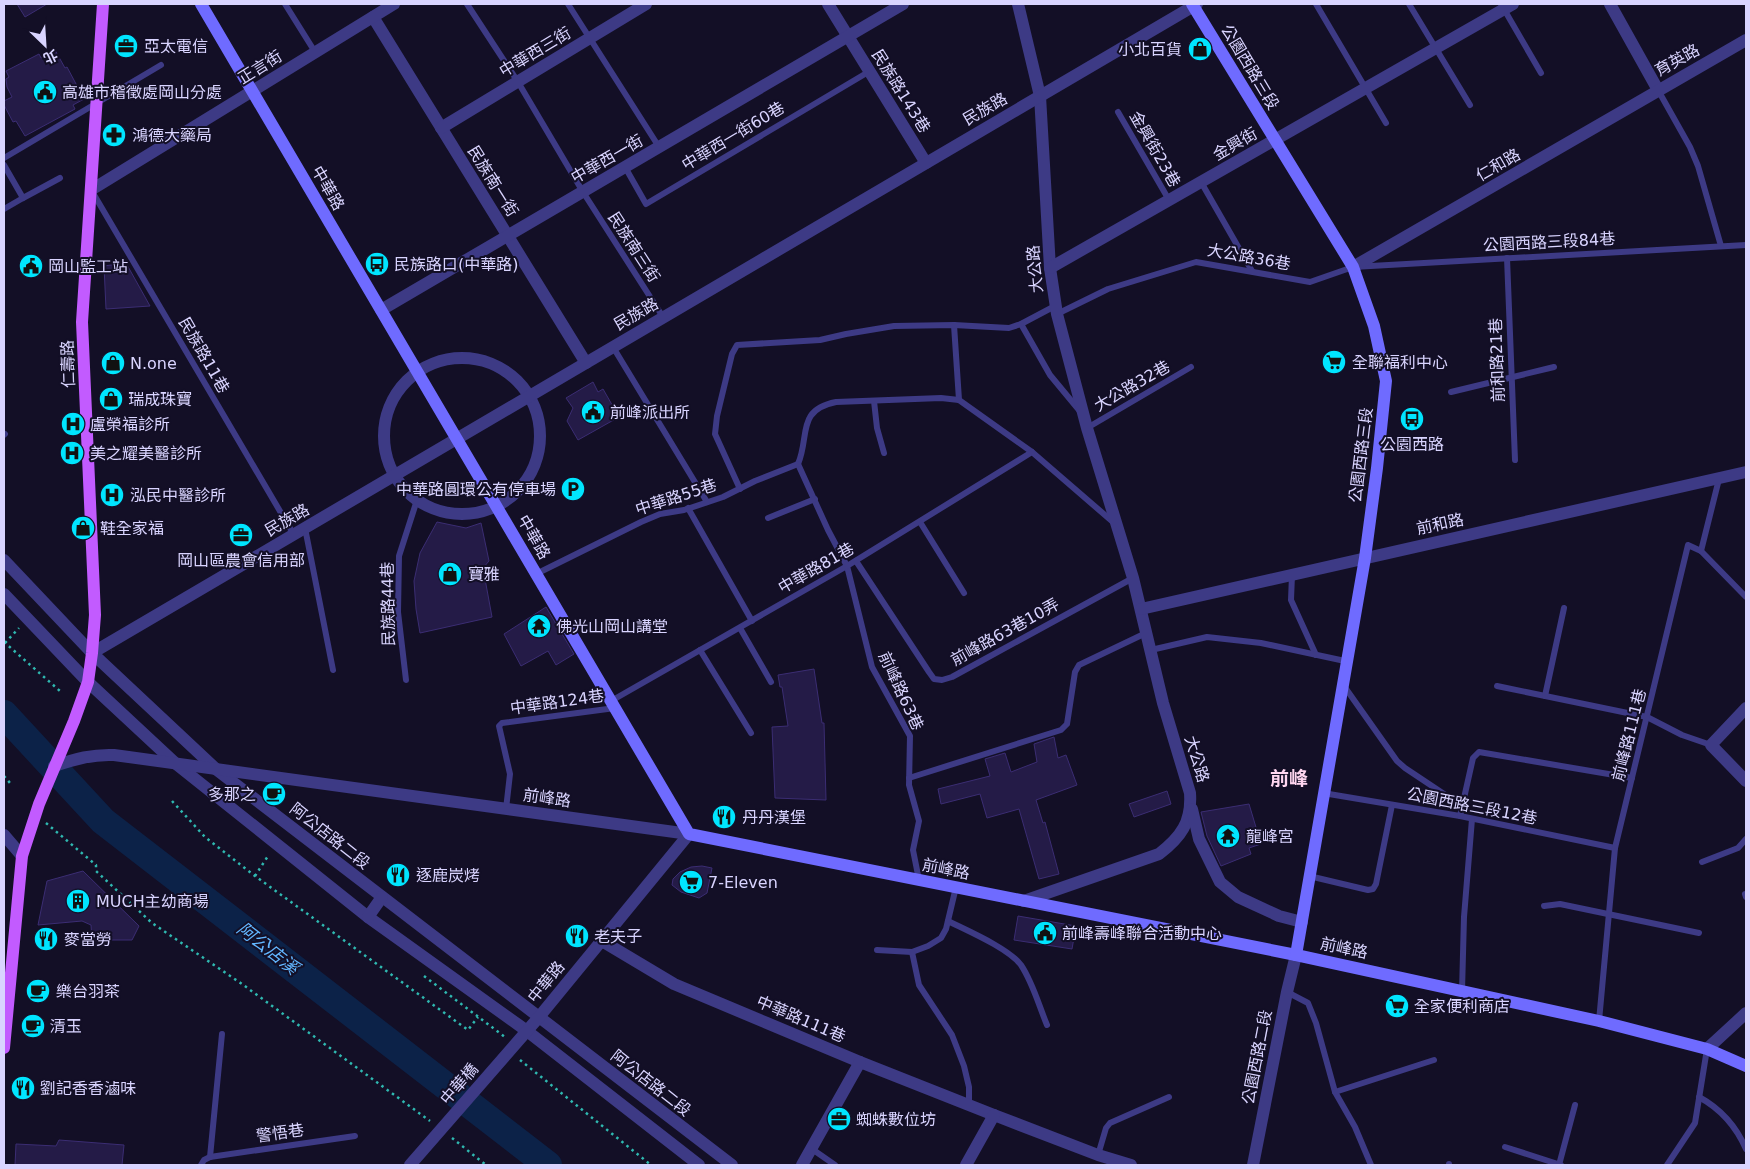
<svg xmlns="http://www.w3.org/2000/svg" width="1750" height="1169" font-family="'DejaVu Sans','Noto Sans TC',sans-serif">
	<rect width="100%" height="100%" fill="#130f26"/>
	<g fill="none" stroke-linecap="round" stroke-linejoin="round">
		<path stroke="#0c2248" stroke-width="28" d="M4 714 103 821 548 1165"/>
	</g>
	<g fill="#241b47" stroke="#3b2d73">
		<path d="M17 4H47L25 17Z"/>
		<path d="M55 50 65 68 67 67 84 99 73 105 75 109 25 136 16 121 13 122 4 105V101L12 97 7 87 6 79 9 77 6 71 39 54 41 58Z"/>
		<path d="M126 263 150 306 106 309 104 266Z"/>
		<path d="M593 382 598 392 603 389 619 417 578 440 567 421 573 408 566 398Z"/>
		<path d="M437 522 466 528 481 523 489 561 483 568 492 617 420 633 416 609 414 581 420 553Z"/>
		<path d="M546 607 574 654 556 665 548 651 521 666 504 634Z"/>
		<path d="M814 669 822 723H824L826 800 775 798 772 727 788 726 782 687H780L778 675Z"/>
		<path d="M1054 737 1058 758 1066 755 1077 785 1036 800 1043 823 1045 822 1059 874 1039 879 1019 809 987 818 980 794 941 804 938 789 990 776 985 759 1005 753 1011 772 1037 762 1034 744Z"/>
		<path d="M1167 791 1171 804 1134 817 1129 804Z"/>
		<path d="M1249 804 1261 844 1249 848 1251 854 1221 866 1207 836 1201 812Z"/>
		<path d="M702 866 712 868 707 893 699 898 681 892 672 885 673 879 680 872 691 867Z"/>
		<path d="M83 871 139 926 132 940H92L91 925 82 921 38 925 47 881Z"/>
		<path d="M1018 916 1076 926 1072 949 1014 940Z"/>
		<path d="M59 1140 124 1145 122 1165H15L16 1144 56 1146Z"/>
	</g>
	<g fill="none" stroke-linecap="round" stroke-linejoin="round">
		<g stroke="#2fb8b0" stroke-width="2.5" stroke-dasharray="2.5 4" stroke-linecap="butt">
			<path d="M4 642 60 691"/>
			<path d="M5 643 19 628"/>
			<path d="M4 776 10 783"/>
			<path d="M172 801 205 837 255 876 468 1030 478 1017"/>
			<path d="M46 823 96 865V871L152 923 242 984 430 1121"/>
			<path d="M255 876 268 856"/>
			<path d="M424 976 505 1037"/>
			<path d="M520 1060 651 1165"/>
			<path d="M452 1138 486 1165"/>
		</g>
		<g stroke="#3d3a85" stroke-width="6">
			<path d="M285 4 315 52"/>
			<path d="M467 4 518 82 583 192 663 317"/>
			<path d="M568 4 659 147"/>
			<path d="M1316 4 1386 123"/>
			<path d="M1409 4 1470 105"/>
			<path d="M1501 4 1541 73"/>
			<path d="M1658 90 1690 147 1698 166 1721 246"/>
			<path d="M1118 112 1169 200"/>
			<path d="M4 158 161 65"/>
			<path d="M4 165 23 198 4 209"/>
			<path d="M625 167 646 204 870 71"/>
			<path d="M1201 182 1252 271"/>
			<path d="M93 193 294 535"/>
			<path d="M23 198 60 178"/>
			<path d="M1507 258 1515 460"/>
			<path d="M1057 314 1108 289 1196 262 1310 282 1353 267 1746 245"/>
			<path d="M1021 324 1050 375 1079 410"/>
			<path d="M954 325 959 400"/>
			<path d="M613 347 707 502"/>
			<path d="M1451 392 1554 367"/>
			<path d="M874 401 877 428 884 453"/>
			<path d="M1087 428 1191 367"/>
			<path d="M4 435 5 434"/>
			<path d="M798 464 828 530 847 566 872 667 910 736 909 785 919 821 913 850 919 880"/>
			<path d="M798 464C810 436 796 410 836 402L941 398 959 400 1032 452 1113 522"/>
			<path d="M740 489 715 434 717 416 732 354 737 345 820 340 846 334 894 326 954 325 1009 328 1021 324 1055 306"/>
			<path d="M688 508 752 621"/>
			<path d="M768 518 815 499"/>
			<path d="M920 522 964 593"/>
			<path d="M305 528 333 670"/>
			<path d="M1701 551 1746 597"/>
			<path d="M856 561 929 672 934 679 942 680 952 677 1133 578"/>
			<path d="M536 574 641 522 660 514 684 510 723 497 755 481 798 464"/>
			<path d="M1292 575 1291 600 1316 655"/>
			<path d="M740 628 771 682"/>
			<path d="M700 650 751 733"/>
			<path d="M1151 650 1207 637 1261 643 1345 661"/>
			<path d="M406 680 398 612 399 556 417 500"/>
			<path d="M1344 686 1397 761 1405 768 1462 806"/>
			<path d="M1497 686 1647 717 1682 735 1711 745"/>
			<path d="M1545 696 1564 608"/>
			<path d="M611 701 847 566 1032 452"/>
			<path d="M909 778 1061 730 1067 724 1075 672 1079 665 1146 633"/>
			<path d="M1323 793 1460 816 1615 848"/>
			<path d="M506 809 510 774 499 726 502 723 615 708"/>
			<path d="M1460 816 1473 758 1479 752 1632 778"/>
			<path d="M1702 862 1738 848 1746 839"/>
			<path d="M1309 876 1368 890 1373 889 1376 884 1392 805"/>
			<path d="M1745 894 1746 897"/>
			<path d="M1544 906 1560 904 1699 933"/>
			<path d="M948 921C968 931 1008 948 1021 965 1033 983 1039 1006 1047 1025"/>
			<path d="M877 950 912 952 928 946 941 938 946 929 956 887"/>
			<path d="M912 952 919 985 952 1035 964 1066 969 1087V1105"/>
			<path d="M1462 991 1464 917 1472 819"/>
			<path d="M1287 992 1308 1003 1316 1023 1335 1092 1355 1127 1371 1165"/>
			<path d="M1599 1021 1615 848 1688 545 1701 551 1719 479"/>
			<path d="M1335 1092 1434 1060"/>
			<path d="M1699 1097C1721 1109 1736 1126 1746 1149"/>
			<path d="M1505 1147 1561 1165"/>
			<path d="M812 1149 835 1165"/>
			<path d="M1098 1155 1106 1128 1110 1123 1169 1097"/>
			<path d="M210 1157 222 1034"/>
			<path d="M201 1165 204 1160 210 1157 355 1136"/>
			<path d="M1449 1165V1164"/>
			<path d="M1559 1165 1575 1105"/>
			<path d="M1667 1165 1695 1123 1707 1049"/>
		</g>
		<g stroke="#3d3a85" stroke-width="12">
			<path d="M828 4 926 163"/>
			<path d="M1018 4 1040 96 1050 268 1057 314 1087 428 1133 578 1163 703 1190 793C1192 822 1181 837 1159 854L1024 901"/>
			<path d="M1610 4 1658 90"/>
			<path d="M373 17 586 363"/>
			<path d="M441 128 646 4"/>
			<path d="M91 190 394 4"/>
			<path d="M1353 267 1746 40"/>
			<path d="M1050 268 1513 4"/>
			<path d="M381 310 903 4"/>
			<circle cx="462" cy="436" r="78"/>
			<path d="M4 560 92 653 217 770 732 1165"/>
			<path d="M4 594 88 682 175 763 368 917 527 1031 699 1165"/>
			<path d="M1141 609 1746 472"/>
			<path d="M92 653 1197 4"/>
			<path d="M1746 708 1711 745 1746 781"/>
			<path d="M54 766C75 759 93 754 114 755L689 834"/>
			<path d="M1192 809 1199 839 1220 882 1238 897 1279 916 1302 922"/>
			<path d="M4 835 22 856"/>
			<path d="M368 917 382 897"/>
			<path d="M602 941 674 984 860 1062 994 1115 1098 1155 1131 1165"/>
			<path d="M1707 1049 1746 1013"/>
			<path d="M410 1165 539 1017 689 834"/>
			<path d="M802 1165 860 1062"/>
			<path d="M966 1165 994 1115"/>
			<path d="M1253 1165 1287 992 1296 955"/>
		</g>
		<g stroke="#6f6bff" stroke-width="12">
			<path d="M201 4 689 834 1296 955 1599 1021 1707 1049 1746 1066"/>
			<path d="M1192 4 1353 267 1374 326 1386 381 1377 468 1365 558 1296 955"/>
		</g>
		<path stroke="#c25bff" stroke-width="12" d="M4 1048 22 856 39 804 74 721 88 682 92 653 95 615 82 322 103 4"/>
	</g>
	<defs>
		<g id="office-disc" transform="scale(1.25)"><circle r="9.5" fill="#00e5ff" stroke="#130f26"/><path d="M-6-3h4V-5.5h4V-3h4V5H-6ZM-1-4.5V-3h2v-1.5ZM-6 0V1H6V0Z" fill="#111"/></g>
		<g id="shop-disc" transform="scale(1.25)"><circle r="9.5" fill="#00e5ff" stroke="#130f26"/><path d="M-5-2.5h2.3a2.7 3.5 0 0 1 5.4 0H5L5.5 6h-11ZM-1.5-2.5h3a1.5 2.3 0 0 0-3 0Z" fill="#111"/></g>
		<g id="civic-disc" transform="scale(1.25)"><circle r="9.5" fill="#00e5ff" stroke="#130f26"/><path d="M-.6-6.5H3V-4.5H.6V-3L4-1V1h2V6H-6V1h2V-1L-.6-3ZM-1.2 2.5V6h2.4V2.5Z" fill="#111"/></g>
		<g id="pharmacy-disc" transform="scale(1.25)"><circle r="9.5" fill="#00e5ff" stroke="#130f26"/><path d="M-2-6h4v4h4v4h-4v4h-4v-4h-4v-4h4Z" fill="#111"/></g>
		<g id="bus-disc" transform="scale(1.25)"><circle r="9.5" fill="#00e5ff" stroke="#130f26"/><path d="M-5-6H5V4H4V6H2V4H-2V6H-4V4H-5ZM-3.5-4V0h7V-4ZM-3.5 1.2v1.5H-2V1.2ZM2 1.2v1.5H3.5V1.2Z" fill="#111"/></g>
		<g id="supermarket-disc" transform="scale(1.25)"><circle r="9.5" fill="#00e5ff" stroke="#130f26"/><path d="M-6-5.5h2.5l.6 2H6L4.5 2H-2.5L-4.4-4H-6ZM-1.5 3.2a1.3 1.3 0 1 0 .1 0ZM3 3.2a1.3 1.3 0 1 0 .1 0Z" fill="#111"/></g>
		<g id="hospital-disc" transform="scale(1.25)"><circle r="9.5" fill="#00e5ff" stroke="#130f26"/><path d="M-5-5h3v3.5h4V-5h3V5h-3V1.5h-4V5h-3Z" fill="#111"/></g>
		<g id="parking-disc" transform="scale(1.25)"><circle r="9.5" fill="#00e5ff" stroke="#130f26"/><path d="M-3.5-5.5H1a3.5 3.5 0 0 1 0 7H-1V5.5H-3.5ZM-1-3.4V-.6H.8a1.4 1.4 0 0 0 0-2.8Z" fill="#111"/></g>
		<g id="temple-disc" transform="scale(1.25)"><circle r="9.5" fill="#00e5ff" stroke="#130f26"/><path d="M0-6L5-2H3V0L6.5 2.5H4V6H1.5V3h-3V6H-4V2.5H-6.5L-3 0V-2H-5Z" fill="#111"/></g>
		<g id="cafe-disc" transform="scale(1.25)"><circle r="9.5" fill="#00e5ff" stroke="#130f26"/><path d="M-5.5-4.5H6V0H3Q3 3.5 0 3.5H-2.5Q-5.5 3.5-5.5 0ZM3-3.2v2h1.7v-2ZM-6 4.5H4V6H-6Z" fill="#111"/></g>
		<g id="restaurant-disc" transform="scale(1.25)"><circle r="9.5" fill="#00e5ff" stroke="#130f26"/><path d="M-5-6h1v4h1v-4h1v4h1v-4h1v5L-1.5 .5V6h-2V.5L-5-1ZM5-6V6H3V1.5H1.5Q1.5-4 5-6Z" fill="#111"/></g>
		<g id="building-disc" transform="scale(1.25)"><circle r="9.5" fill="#00e5ff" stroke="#130f26"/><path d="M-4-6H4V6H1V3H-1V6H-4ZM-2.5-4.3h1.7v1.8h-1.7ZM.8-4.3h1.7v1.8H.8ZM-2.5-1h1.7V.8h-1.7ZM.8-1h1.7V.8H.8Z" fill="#111"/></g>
	</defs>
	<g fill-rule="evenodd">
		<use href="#office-disc" x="126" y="46"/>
		<use href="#shop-disc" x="1200" y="49"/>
		<use href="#civic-disc" x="45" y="92"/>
		<use href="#pharmacy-disc" x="114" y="135"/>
		<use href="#bus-disc" x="377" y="264"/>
		<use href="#civic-disc" x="31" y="266"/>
		<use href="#supermarket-disc" x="1334" y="362"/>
		<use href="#shop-disc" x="113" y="363"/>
		<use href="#shop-disc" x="111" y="399"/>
		<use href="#civic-disc" x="593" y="412"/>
		<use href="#bus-disc" x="1412" y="419"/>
		<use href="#hospital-disc" x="73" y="424"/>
		<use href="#hospital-disc" x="72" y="453"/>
		<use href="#parking-disc" x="573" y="489"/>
		<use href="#hospital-disc" x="112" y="495"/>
		<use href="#shop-disc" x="83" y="528"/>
		<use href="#office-disc" x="241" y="535"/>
		<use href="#shop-disc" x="450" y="574"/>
		<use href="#temple-disc" x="539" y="626"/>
		<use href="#cafe-disc" x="274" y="794"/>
		<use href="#restaurant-disc" x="724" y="817"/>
		<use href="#temple-disc" x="1228" y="836"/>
		<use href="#restaurant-disc" x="398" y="875"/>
		<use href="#supermarket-disc" x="691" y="882"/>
		<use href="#building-disc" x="78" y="901"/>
		<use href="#civic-disc" x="1045" y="933"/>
		<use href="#restaurant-disc" x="577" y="936"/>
		<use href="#restaurant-disc" x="46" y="939"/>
		<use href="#cafe-disc" x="38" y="991"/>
		<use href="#supermarket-disc" x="1397" y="1006"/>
		<use href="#cafe-disc" x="33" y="1026"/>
		<use href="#restaurant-disc" x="23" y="1088"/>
		<use href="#office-disc" x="839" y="1119"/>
	</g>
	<g text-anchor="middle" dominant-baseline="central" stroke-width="4" stroke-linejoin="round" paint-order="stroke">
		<g font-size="16" fill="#d9d4ff" stroke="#130f26" text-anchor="start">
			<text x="144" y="46">亞太電信</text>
			<text x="1182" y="49" text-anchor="end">小北百貨</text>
			<text x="62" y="92">高雄市稽徵處岡山分處</text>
			<text x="132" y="135">鴻德大藥局</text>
			<text x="394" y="264">民族路口(中華路)</text>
			<text x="48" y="266">岡山監工站</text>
			<text x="1352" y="362">全聯福利中心</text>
			<text x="130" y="363">N.one</text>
			<text x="128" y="399">瑞成珠寶</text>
			<text x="610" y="412">前峰派出所</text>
			<text x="90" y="424">盧榮福診所</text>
			<text x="1412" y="444" text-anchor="middle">公園西路</text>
			<text x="90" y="453">美之耀美醫診所</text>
			<text x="556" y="489" text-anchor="end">中華路圓環公有停車場</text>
			<text x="130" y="495">泓民中醫診所</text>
			<text x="100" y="528">鞋全家福</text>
			<text x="241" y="560" text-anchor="middle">岡山區農會信用部</text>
			<text x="468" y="574">寶雅</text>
			<text x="556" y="626">佛光山岡山講堂</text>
			<text x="256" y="794" text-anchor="end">多那之</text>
			<text x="742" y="817">丹丹漢堡</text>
			<text x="1246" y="836">龍峰宮</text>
			<text x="416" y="875">逐鹿炭烤</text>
			<text x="708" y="882">7-Eleven</text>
			<text x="96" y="901">MUCH主幼商場</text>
			<text x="1062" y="933">前峰壽峰聯合活動中心</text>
			<text x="594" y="936">老夫子</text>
			<text x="64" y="939">麥當勞</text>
			<text x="56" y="991">樂台羽茶</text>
			<text x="1414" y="1006">全家便利商店</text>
			<text x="50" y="1026">清玉</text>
			<text x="40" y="1088">劉記香香滷味</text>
			<text x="856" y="1119">蜘蛛數位坊</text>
		</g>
		<g font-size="16" fill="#d9d4ff" stroke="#130f26">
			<text transform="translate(535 52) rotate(-31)">中華西三街</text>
			<text transform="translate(1677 60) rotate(-29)">育英路</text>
			<text transform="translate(260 67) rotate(-32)">正言街</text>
			<text transform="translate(1250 67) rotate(59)">公園西路三段</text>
			<text transform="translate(901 91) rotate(58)">民族路143巷</text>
			<text transform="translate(985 109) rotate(-30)">民族路</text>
			<text transform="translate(733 136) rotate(-31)">中華西一街60巷</text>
			<text transform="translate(1235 144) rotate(-30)">金興街</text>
			<text transform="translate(1155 149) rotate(60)">金興街23巷</text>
			<text transform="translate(607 159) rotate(-30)">中華西一街</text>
			<text transform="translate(1498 165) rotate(-30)">仁和路</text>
			<text transform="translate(493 181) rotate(58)">民族南一街</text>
			<text transform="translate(328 188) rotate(60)">中華路</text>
			<text transform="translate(1549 242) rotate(-3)">公園西路三段84巷</text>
			<text transform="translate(634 247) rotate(57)">民族南三街</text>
			<text transform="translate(1249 257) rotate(10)">大公路36巷</text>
			<text transform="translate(1035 269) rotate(-95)">大公路</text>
			<text transform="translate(636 314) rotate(-30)">民族路</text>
			<text transform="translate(204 355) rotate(60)">民族路11巷</text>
			<text transform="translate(1497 360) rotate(-92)">前和路21巷</text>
			<text transform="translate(68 364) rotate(-92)">仁壽路</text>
			<text transform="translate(1132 386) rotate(-30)">大公路32巷</text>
			<text transform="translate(1361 455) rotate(-83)">公園西路三段</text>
			<text transform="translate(676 497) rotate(-18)">中華路55巷</text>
			<text transform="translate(287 520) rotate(-30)">民族路</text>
			<text transform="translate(1440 524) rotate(-12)">前和路</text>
			<text transform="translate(534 537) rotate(60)">中華路</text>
			<text transform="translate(816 568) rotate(-30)">中華路81巷</text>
			<text transform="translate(388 604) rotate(-91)">民族路44巷</text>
			<text transform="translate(1005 632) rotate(-29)">前峰路63巷10弄</text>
			<text transform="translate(901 691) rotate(65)">前峰路63巷</text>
			<text transform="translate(557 702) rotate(-8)">中華路124巷</text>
			<text transform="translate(1629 735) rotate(-76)">前峰路111巷</text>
			<text transform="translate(1197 759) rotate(73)">大公路</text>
			<text transform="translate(547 798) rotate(8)">前峰路</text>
			<text transform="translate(1472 806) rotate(11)">公園西路三段12巷</text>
			<text transform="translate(330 836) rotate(38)">阿公店路二段</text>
			<text transform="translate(946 869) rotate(11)">前峰路</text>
			<text transform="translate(1344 948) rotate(12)">前峰路</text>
			<text transform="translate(546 982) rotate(-51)">中華路</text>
			<text transform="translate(801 1019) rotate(23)">中華路111巷</text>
			<text transform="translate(1257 1057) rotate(-79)">公園西路二段</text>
			<text transform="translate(651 1083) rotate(38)">阿公店路二段</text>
			<text transform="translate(459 1084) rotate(-49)">中華橋</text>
			<text transform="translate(280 1133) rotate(-8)">警悟巷</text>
		</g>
		<g font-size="18" font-style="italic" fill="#62b6ff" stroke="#130f26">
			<text transform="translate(268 948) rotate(38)">阿公店溪</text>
		</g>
		<g font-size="19" font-weight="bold" fill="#ffd6f0" stroke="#130f26">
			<text x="1289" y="778">前峰</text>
		</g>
	</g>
	<rect width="1750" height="1169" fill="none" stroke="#d9d4ff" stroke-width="10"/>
	<g transform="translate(45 45) rotate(155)" stroke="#130f26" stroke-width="4" paint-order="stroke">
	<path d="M0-4L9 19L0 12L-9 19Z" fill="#d9d4ff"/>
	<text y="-8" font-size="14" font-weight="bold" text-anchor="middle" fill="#d9d4ff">北</text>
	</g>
</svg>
